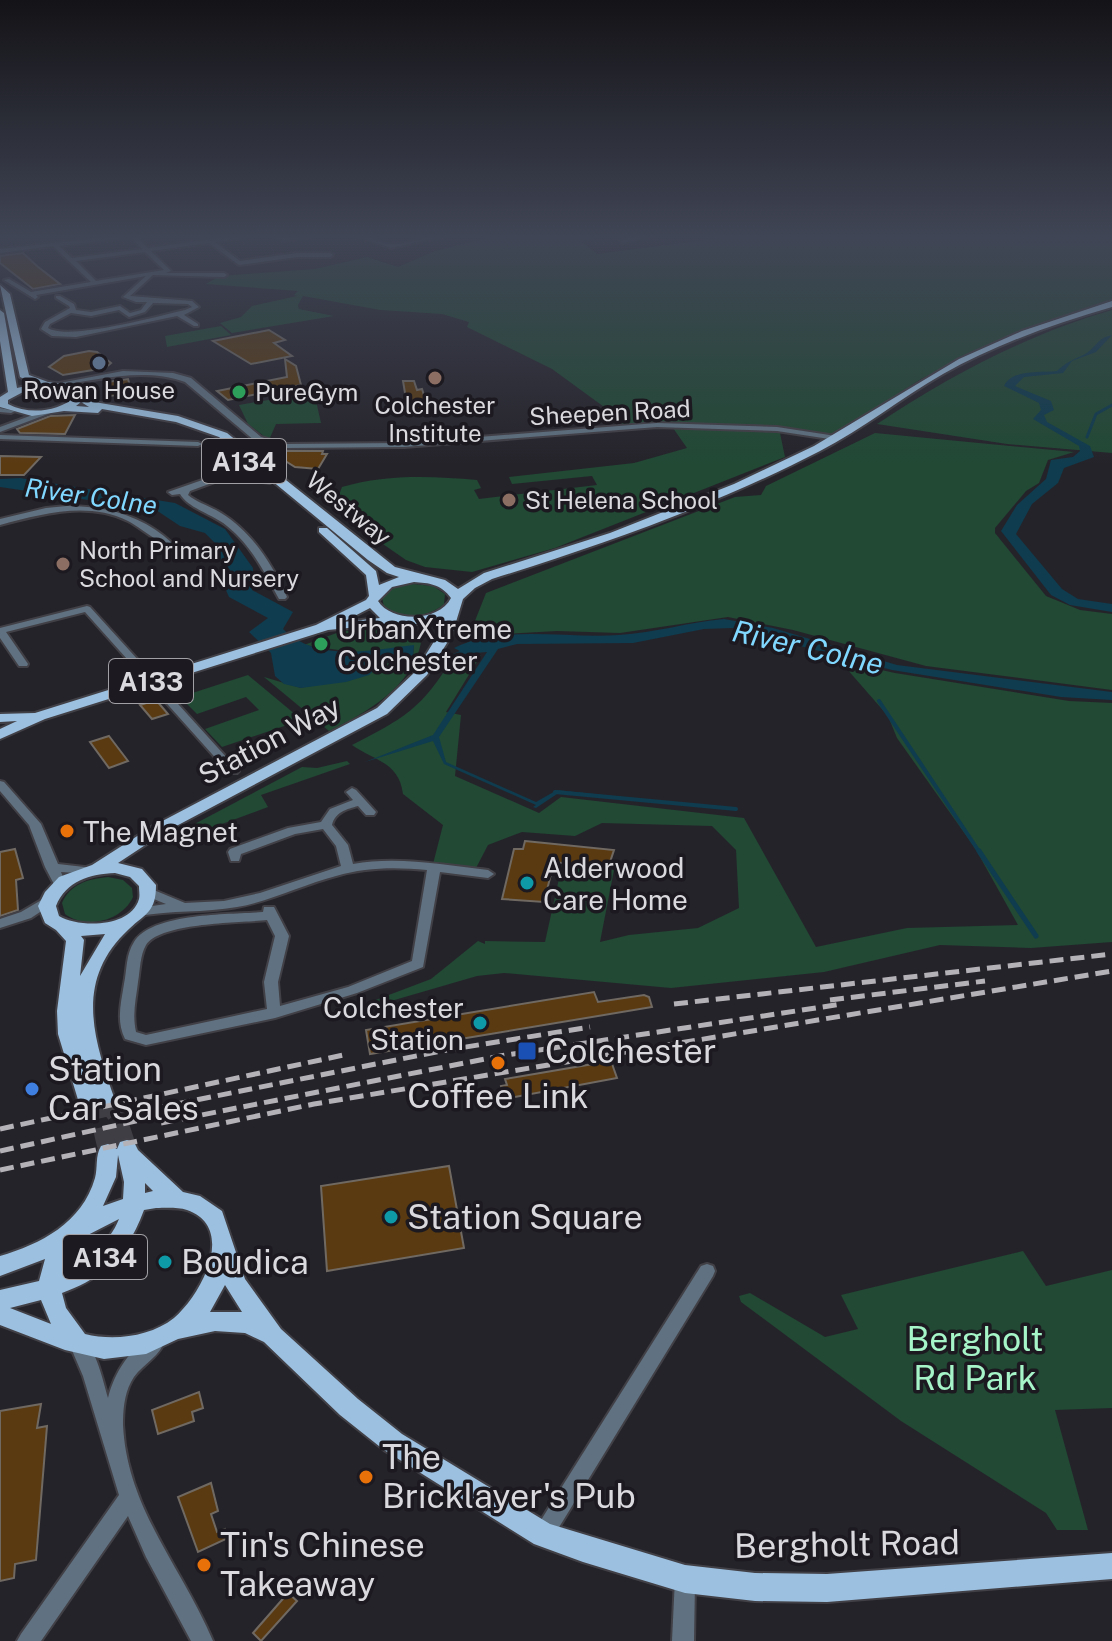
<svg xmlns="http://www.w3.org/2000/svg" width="1112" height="1641" font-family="'Public Sans',sans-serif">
	<rect width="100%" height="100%" fill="#25232a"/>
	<g fill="#214934">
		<path d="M498 235H608L581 241 597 254 744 235H1112V302L976 351 921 379 838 433 823 436 760 426 622 424V420L552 369 467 327 469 322 442 314 380 310 303 296 298 305 299 309 334 316 232 333 220 323 241 317 252 306 297 296 294 295 298 291 206 284 220 276 315 269 367 257 398 267 435 251Z"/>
		<path d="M1112 310V453L1007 444 877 424C949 376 1028 334 1112 310Z"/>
		<path d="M221 326 231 335 167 347 165 336Z"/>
		<path d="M314 392 321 423 276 424 269 440 248 424 239 405Z"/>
		<path d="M673 428 775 431 780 433 785 457 555 548 472 572 425 567 406 560 367 533 336 503 342 487C386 474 431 476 477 480L481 488 474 490 479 499 597 485 592 476 512 484 509 477 634 463 687 448Z"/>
		<path d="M875 433 1074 452 1048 460 1039 483 1026 491 995 528V533L1046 596 1080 610 1112 614V690L926 666 793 630 728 617 620 633 557 631 469 636 486 593 735 497 761 495 766 486Z"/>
		<path d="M413 584 433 586 445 594 444 604C428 618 402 619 384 607L382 597 394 588Z"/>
		<path d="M342 631C368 630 401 625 421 643 412 687 366 713 329 731L264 677 301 688 413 656 414 646 359 653 304 645Z"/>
		<path d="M481 655 446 712 461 715 455 776 539 813 561 797 744 818 816 947 907 928 1018 925 975 848 897 738 888 716 840 661 895 673 1069 701 1112 703V942L1031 948 940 945 824 972 671 988 504 973 477 976 367 1008 365 1004 431 979 478 941 485 944V941L545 942 562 865 614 870 600 942 629 935 698 928 739 908 736 850 712 826 602 823 575 836 522 832 488 845 476 868 433 864 443 825 403 794C399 762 375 761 352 745 403 719 423 708 453 657Z"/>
		<path d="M248 675 302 720 222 747 205 729 259 710 246 697 197 714 180 697Z"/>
		<path d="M347 761 350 764 261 795 268 807 203 831 198 827 172 840 170 837 302 767 317 768Z"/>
		<path d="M108 877 123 880 132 888 133 897C122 921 86 930 65 914L62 903C70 884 88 879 108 877Z"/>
		<path d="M1023 1251 1046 1286 1112 1270V1408L1055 1410 1088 1530H1057L1046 1513 901 1421 741 1302 739 1296 750 1293 825 1337 858 1329 841 1295Z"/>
	</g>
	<g fill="#0f3c4e">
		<path d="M1112 335 1096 352 1072 361 1063 373 1024 377 1015 386 1051 401 1054 410 1044 415 1047 422 1090 446 1094 457 1064 468 1058 483 1032 504 1016 534 1062 589 1078 599 1112 604V612L1070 605 1051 595 1001 531 1017 505 1046 479 1051 460 1073 457 1080 451 1079 446 1033 419 1041 410 1039 403 1004 386C1012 369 1040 373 1057 371 1069 360 1072 361 1085 354 1097 347 1097 338 1112 335Z"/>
		<path d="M20 478 175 503 225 529 253 568 252 590 293 612 283 629C318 663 370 650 414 645L413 657 382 663 369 675 346 682 301 688 284 684 275 676 271 653 249 632 268 618 229 597 225 588 230 570 219 558 217 545 205 533 180 526 156 510 0 487V479Z"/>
		<path d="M724 619 773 628 897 665 1112 692V700L1061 697 892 670 732 628 704 629 633 643 517 644 498 649 439 737 446 762 536 802 557 790 736 809 560 792 536 808 533 807 536 805 444 764 433 741 365 762 433 735 487 652 451 655 460 651 454 648C502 624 566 639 619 635 655 633 689 622 724 619Z"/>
	</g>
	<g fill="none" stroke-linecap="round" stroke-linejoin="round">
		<path stroke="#0f3c4e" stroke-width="3" d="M1087 437 1096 414 1112 405"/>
		<g stroke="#0f3c4e" stroke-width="4">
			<path d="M879 701 980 853"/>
			<path d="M555 792 736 809"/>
		</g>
		<path stroke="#0f3c4e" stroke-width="5" d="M979 851 1036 936"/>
	</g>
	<g fill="#5a3a11" stroke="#6f6962" stroke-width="2">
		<path d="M23 253 37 266 60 284 33 289 0 263V256Z"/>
		<path d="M269 330 285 340 274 343 292 356 251 364 213 341Z"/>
		<path d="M89 351 97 352 111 363 105 368 63 375 49 367 64 356Z"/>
		<path d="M285 359 296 366 301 385 228 400 217 391 287 377Z"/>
		<path d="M128 379 132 393 110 396 107 382Z"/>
		<path d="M403 381H414L417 390 422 389 429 411 413 414 408 411Z"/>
		<path d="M75 415 65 434 20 433 17 429 50 416Z"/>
		<path d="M282 451H323L322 454H327L318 469 295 467 279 457Z"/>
		<path d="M0 456 41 457 24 475H0Z"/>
		<path d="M156 700 168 714 152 719 140 705Z"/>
		<path d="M109 736 128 761 109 768 90 742Z"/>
		<path d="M525 841 614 850 608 868 554 862 544 902 502 899 514 849H523Z"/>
		<path d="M15 849 23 878 16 880 18 910 0 916V852Z"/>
		<path d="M594 992 598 1002 644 995 649 997 652 1007 370 1054 366 1030Z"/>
		<path d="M611 1061 617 1078 504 1099 501 1086 507 1085 505 1079Z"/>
		<path d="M449 1166 464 1248 327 1271 321 1186Z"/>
		<path d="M199 1392 203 1408 192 1412 194 1421 158 1434 152 1410Z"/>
		<path d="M41 1404 37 1428 47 1426 36 1560 15 1564 14 1578 0 1581V1411Z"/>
		<path d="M211 1483 218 1511 211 1514 217 1532 225 1529 228 1538 198 1552 178 1497Z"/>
		<path d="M288 1593 297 1601 261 1641 253 1633Z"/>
	</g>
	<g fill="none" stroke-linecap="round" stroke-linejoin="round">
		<g stroke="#403e45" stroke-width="19" stroke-dasharray="19 9" stroke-linecap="butt">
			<path d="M105 1100 116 1114 127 1148"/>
			<path d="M89 1103 100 1118 108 1152"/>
		</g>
		<g stroke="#424047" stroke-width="4">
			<g id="minor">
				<path d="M0 235H15L12 237Z"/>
				<path d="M126 235H140L137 237 148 248 241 235 243 238 215 242 240 261 297 253H330L333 255 330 257H297L239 265 209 243 151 251 171 271 166 273H224L227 275 224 277 153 275 130 296 192 301 199 307 184 315 198 324V326H194L177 316 76 337 52 336 41 329 45 322 70 308 69 306 56 298V296H60L74 304 76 310 91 312 120 306 130 313 141 310 147 302H136L123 297 146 276 36 295 38 297 35 299 4 280 9 279 31 292 91 282 53 246 0 253V249ZM131 237 142 249 72 258 59 246ZM145 252 164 270 96 281 76 261ZM153 303 188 304 192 307 185 310C158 316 69 341 48 328L50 324 71 313 91 316 119 310 129 317 145 312Z"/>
				<path d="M268 235 284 237 318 235 284 241Z"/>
				<path d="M354 235C367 234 379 244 391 244 409 245 430 234 449 235L391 248Z"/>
				<path d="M644 235H653L623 243 620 241Z"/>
				<path d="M123 371 173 373 191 378 261 437 284 444 404 443 657 423 777 427 836 436 840 438 836 440 777 431 657 427 404 447 284 448 255 441 185 382C143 367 96 380 53 387L49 385Z"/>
				<path d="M0 408 15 411 11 413 0 412Z"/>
				<path d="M46 410 53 412 0 432V427Z"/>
				<path d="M0 435 198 442 202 444 198 446 0 439Z"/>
				<path d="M244 461 251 463 236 474 270 479V483L228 477 190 491 188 495C198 503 210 506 221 513 253 533 272 564 287 597L285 599H279C264 572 252 546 227 526 213 514 189 509 180 494L172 495 168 492 234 469Z"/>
				<path d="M67 506C107 506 143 516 172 543L171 545C160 545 140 527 128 521 87 501 42 514 0 525V519L46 508Z"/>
				<path d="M87 606 90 607 237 769 239 771 237 773H229L85 612 6 632 28 664 27 666H19L0 638V628Z"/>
				<path d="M0 781 4 782 41 824 58 864 93 868 95 871 93 874 61 872 66 885 64 888H56L45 867 29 825 0 791Z"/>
				<path d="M352 788 356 790 376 812 374 815H366L358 806C347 809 335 812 332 825L348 845 353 864C398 856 443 865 488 870L494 874 488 878 440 872 423 967 357 993 275 1018 146 1045 125 1039C116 1021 121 1003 124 984 127 970 126 954 134 942 153 912 231 915 263 912L264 907H274L289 936 278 982 280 1006 348 987 412 961 427 870C397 867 366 867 336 876 302 885 271 901 237 907 204 913 171 910 139 916L132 912 139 908 166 904 144 895 143 892 149 888 185 903 224 901 260 893 341 866 336 846 323 829 295 834 241 854 239 861H231L228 852 230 849 288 828 321 822 330 809 353 800 346 792ZM267 920 275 936 264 982 267 1009 146 1035 136 1032C132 1014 136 999 138 982 140 970 140 955 146 945 161 922 241 923 267 920Z"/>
				<path d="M50 895 55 896 56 899 55 902 31 918 0 928V919L21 912Z"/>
				<path d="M707 1264 713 1266 715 1271 713 1276 550 1542 543 1545 536 1542 533 1535 536 1528 701 1266Z"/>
				<path d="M77 1333C94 1339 103 1381 108 1398 114 1374 130 1346 154 1337L160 1339 163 1345C156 1360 138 1367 131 1382 124 1395 123 1411 123 1425 127 1509 182 1567 213 1641H191L146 1557 128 1516 41 1641H17L21 1634 119 1495 83 1376 68 1341 71 1335Z"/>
				<path d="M685 1569 692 1572 695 1579 694 1641H672L675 1579 678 1572Z"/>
			</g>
		</g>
		<g stroke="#424047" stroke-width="4">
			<g id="major">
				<path d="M0 285 10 294 29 375 48 382 76 386 94 402 178 416 227 433 395 567 445 580 458 589 484 573 610 533 734 484 814 446 959 359 1022 331 1112 301V307C1054 324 996 344 943 374 901 398 863 429 820 451 716 505 604 544 492 579L475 588 463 599 452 635 427 675 387 714 165 832 118 863 142 869 156 885C156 912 146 913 129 929 74 980 93 1038 115 1100L112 1105 105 1108 98 1105 89 1111 82 1108 79 1103 58 1034 57 1011 66 941 56 930 45 923 38 906 45 892 59 877 92 865 153 826 377 708 415 672 438 635 443 618 416 624 398 623 328 630 45 719 0 739V729L17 721 0 722V714L35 713 316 625 366 600 369 596 366 575 319 532V528H327L376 571 379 585 399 577 387 573 368 560 219 437 176 422 102 409 98 413 64 411 32 416 0 407V397L8 392 0 341V310L4 313 17 388 35 384 20 377ZM46 388 70 391 75 397C57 412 29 415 8 404V400L25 391ZM81 402 89 407 76 406ZM414 582C429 583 441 584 451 598 439 622 392 623 378 601L392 587ZM370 608 380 618 343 622ZM115 873 130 877 139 886C139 891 140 895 139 899 131 928 79 928 59 916L56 906C66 881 90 874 115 873ZM105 934 80 976 84 940 81 936Z"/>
				<path d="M127 1140 134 1142 138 1150 183 1192 200 1196 222 1211 245 1279 281 1329 358 1399 402 1434 550 1524 685 1565 755 1573 827 1574 1112 1553V1579L827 1602 755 1601 685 1593 583 1562 534 1544 384 1450 340 1415 264 1342 245 1333 215 1331 178 1339 146 1354 104 1359 65 1350 0 1325V1290L39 1281 45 1259 0 1276V1256C41 1244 82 1223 95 1178 98 1167 95 1156 101 1146L108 1144 117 1149 120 1142ZM118 1155 124 1182 123 1199 103 1206 116 1177ZM145 1183 153 1191 145 1193ZM156 1208C165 1208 178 1207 187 1210 238 1228 200 1296 174 1318 150 1337 113 1341 85 1334L66 1308 62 1293C106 1277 128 1253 144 1210ZM119 1219C109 1244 88 1259 64 1271L80 1239ZM225 1285 242 1312H210ZM41 1300 51 1324 10 1308Z"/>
			</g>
		</g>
		<use href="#minor" fill="#607281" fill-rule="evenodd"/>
		<use href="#major" fill="#9cc1e0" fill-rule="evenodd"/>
		<g stroke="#b4b2b7" stroke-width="5" stroke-dasharray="14 7" stroke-linecap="butt">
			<path d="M830 1000 985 981"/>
			<path d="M674 1004 1112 954"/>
			<path d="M156 1108 441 1051 590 1027"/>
			<path d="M161 1123 500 1056 842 1004"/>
			<path d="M0 1129 348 1054"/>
			<path d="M0 1151 172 1113"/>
			<path d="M0 1170 314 1104 1112 971"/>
		</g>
	</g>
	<linearGradient id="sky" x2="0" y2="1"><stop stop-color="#141317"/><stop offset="0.51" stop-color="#404555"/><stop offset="1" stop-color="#404555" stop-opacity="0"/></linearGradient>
	<rect width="1112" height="464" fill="url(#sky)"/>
	<circle fill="#5c6f8a" stroke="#1c1a20" stroke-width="3" cx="99" cy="363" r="8"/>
	<g fill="#8d6e63" stroke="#1c1a20" stroke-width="3">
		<circle cx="435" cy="378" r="8"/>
		<circle cx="509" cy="500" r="8"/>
		<circle cx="63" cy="564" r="8"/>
	</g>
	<g fill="#2e9e5b" stroke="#1c1a20" stroke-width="3">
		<circle cx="239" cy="392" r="8"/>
		<circle cx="321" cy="644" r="8"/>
	</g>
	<g fill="#e8710a" stroke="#1c1a20" stroke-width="3">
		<circle cx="67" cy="831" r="8"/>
		<circle cx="498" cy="1063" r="8"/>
		<circle cx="366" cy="1477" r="8"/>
		<circle cx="204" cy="1565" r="8"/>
	</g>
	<g fill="#0f9aa8" stroke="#1c1a20" stroke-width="3">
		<circle cx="527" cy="883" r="8"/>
		<circle cx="480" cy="1023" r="8"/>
		<circle cx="391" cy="1217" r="8"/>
		<circle cx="165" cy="1262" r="8"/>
	</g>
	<rect fill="#1a4fb4" stroke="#1c1a20" stroke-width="3" x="517" y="1041" width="20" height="20" rx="4"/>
	<circle fill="#3f7fe0" stroke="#1c1a20" stroke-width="3" cx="32" cy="1089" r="8"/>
	<g text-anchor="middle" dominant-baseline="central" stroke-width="7" stroke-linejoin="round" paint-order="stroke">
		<g font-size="24" fill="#dad9dd" stroke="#1c1a20" text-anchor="start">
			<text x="99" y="390" text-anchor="middle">Rowan House</text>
			<text x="255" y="392">PureGym</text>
			<text x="435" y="405" text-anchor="middle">Colchester<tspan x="435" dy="28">Institute</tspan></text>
			<text x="525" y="500">St Helena School</text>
			<text x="79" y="550">North Primary<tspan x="79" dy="28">School and Nursery</tspan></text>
		</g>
		<g font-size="24" fill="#dad9dd" stroke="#1c1a20">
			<text transform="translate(610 412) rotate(-3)">Sheepen Road</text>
			<text transform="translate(349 508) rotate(39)">Westway</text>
		</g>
		<g fill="#1c1a20" stroke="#a1a0a4" stroke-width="2">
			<rect x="202" y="439" width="84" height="44" rx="6"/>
			<rect x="109" y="659" width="84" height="44" rx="6"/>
			<rect x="63" y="1235" width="84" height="44" rx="6"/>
		</g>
		<g font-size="26" font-weight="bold" fill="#dad9dd">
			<text x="244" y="461">A134</text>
			<text x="151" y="681">A133</text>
			<text x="105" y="1257">A134</text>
		</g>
		<g font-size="26" font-style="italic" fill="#80d7ff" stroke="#1c1a20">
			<text transform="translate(91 496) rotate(8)">River Colne</text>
		</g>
		<g font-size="28" fill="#dad9dd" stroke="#1c1a20" text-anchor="start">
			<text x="337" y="628">UrbanXtreme<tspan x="337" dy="32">Colchester</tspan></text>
			<text x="83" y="831">The Magnet</text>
			<text x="543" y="867">Alderwood<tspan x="543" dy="32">Care Home</tspan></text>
			<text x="464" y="1007" text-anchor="end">Colchester<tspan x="464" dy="32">Station</tspan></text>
		</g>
		<g font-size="28" fill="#dad9dd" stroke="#1c1a20">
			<text transform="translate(269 740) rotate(-28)">Station Way</text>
		</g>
		<g font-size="30" font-style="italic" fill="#80d7ff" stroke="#1c1a20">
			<text transform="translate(808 647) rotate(13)">River Colne</text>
		</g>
		<g font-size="34" fill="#dad9dd" stroke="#1c1a20" text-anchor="start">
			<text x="545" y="1051">Colchester</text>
			<text x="48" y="1069">Station<tspan x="48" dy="39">Car Sales</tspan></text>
			<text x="498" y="1096" text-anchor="middle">Coffee Link</text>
			<text x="407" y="1217">Station Square</text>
			<text x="181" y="1262">Boudica</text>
			<text x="382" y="1457">The<tspan x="382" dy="39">Bricklayer's Pub</tspan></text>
			<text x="220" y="1545">Tin's Chinese<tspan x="220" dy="39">Takeaway</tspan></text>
		</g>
		<g font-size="34" fill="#a5f5c8" stroke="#1c1a20">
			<text x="975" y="1339">Bergholt<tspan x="975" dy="39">Rd Park</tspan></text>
		</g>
		<g font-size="34" fill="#dad9dd" stroke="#1c1a20">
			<text transform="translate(847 1544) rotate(-1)">Bergholt Road</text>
		</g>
	</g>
</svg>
